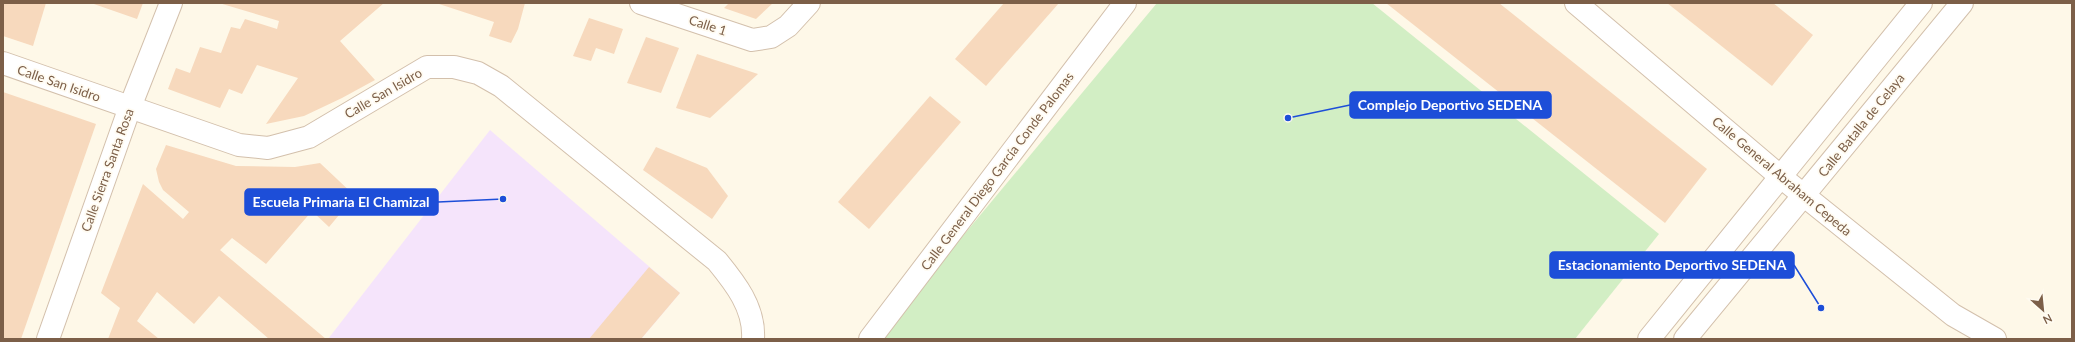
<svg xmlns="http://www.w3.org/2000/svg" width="2075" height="342" font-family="Lato,sans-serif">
	<rect width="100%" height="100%" fill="#fef8e8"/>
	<path fill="#f5e4fb" d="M490 130 680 293 641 339H328Z"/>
	<path fill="#d2eec4" d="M1157 3H1372L1659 234 1575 339H877Z"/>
	<g fill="#f7d9bd">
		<path d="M3 3H46L33 46 3 36Z"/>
		<path d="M91 3H143L137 19Z"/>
		<path d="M219 3H384L340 41 375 80 342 98 304 116 266 124 298 78 257 65 242 94 229 89 220 108 168 89 176 68 190 73 200 47 221 53 231 27 240 29 245 19 277 29 279 21Z"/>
		<path d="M436 3H525L518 29 511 43 489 36 494 22Z"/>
		<path d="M729 3H773L756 19 724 8Z"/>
		<path d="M1004 3H1059L986 86 955 59Z"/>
		<path d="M1386 3H1499L1707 169 1665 223Z"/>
		<path d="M1667 3H1773L1813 35 1772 86Z"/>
		<path d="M589 18 623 29 614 54 596 48 591 61 573 56Z"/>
		<path d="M646 37 679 48 661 93 627 83Z"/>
		<path d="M697 54 758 74 710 118 676 108Z"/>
		<path d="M3 92 96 124 21 339H3Z"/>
		<path d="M930 96 961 122 869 229 838 202Z"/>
		<path d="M166 145 236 166 295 167 320 163 355 196 329 227 312 211 266 264 232 238 220 250 326 339H269L219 296 194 324 157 292 137 321 159 339H108L120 308 101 293 143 184 183 219 189 212 163 190 159 182 156 169Z"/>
		<path d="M656 147 707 168 728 196 712 219 643 170Z"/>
		<path d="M649 267 680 293 641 339H589Z"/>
	</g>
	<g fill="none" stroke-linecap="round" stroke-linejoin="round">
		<g stroke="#d3c0ac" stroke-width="24">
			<g id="minor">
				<path d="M641 3 752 40 771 37 788 26 809 3"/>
				<path d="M1576 3 1781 177 1953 315 1995 339"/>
				<path d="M3 63 239 145 268 148 309 137 427 67H454L478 73 501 86 717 261C735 283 755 308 753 339"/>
				<path d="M48 339 130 107 171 3"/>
				<path d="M870 339 1125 3"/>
				<path d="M1649 339 1921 3"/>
				<path d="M1685 339 1962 3"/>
			</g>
		</g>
		<use href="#minor" stroke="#fff" stroke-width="22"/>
	</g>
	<g text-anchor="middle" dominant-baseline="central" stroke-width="3.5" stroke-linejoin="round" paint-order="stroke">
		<g font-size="13" fill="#7c5f48" stroke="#fffbf1">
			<text transform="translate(708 25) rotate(18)">Calle 1</text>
			<text transform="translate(59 83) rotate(19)">Calle San Isidro</text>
			<text transform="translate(383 93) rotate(-30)">Calle San Isidro</text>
			<text transform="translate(1861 125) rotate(-51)">Calle Batalla de Celaya</text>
			<text transform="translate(107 170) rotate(-70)">Calle Sierra Santa Rosa</text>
			<text transform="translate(997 171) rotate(-53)">Calle General Diego García Conde Palomas</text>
			<text transform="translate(1782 176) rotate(40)">Calle General Abraham Cepeda</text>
		</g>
	</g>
	<path fill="none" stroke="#1d4ed8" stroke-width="1.5" d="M1288 118L1350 105M503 199L438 202M1821 308L1794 265"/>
	<g fill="#1d4ed8" stroke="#fffbf1" stroke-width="1.5">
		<circle cx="1288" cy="118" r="4"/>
		<circle cx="503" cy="199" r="4"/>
		<circle cx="1821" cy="308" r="4"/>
	</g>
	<g fill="#1d4ed8" stroke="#1d4ed8" stroke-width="1.5">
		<rect x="1350" y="92" width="201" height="26" rx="4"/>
		<rect x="245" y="189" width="193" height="26" rx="4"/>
		<rect x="1550" y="252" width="244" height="26" rx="4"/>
	</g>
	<g font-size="14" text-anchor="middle" font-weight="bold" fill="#fff">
		<text x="1450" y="110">Complejo Deportivo SEDENA</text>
		<text x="341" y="207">Escuela Primaria El Chamizal</text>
		<text x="1672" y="270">Estacionamiento Deportivo SEDENA</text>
	</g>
	<rect width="2075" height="342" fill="none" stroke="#7c5f48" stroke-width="8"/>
	<g transform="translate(2043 310) rotate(153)" stroke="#fffbf1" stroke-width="3" paint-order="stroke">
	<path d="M0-3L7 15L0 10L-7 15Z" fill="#7c5f48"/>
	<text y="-6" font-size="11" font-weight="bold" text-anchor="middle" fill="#7c5f48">N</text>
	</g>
</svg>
